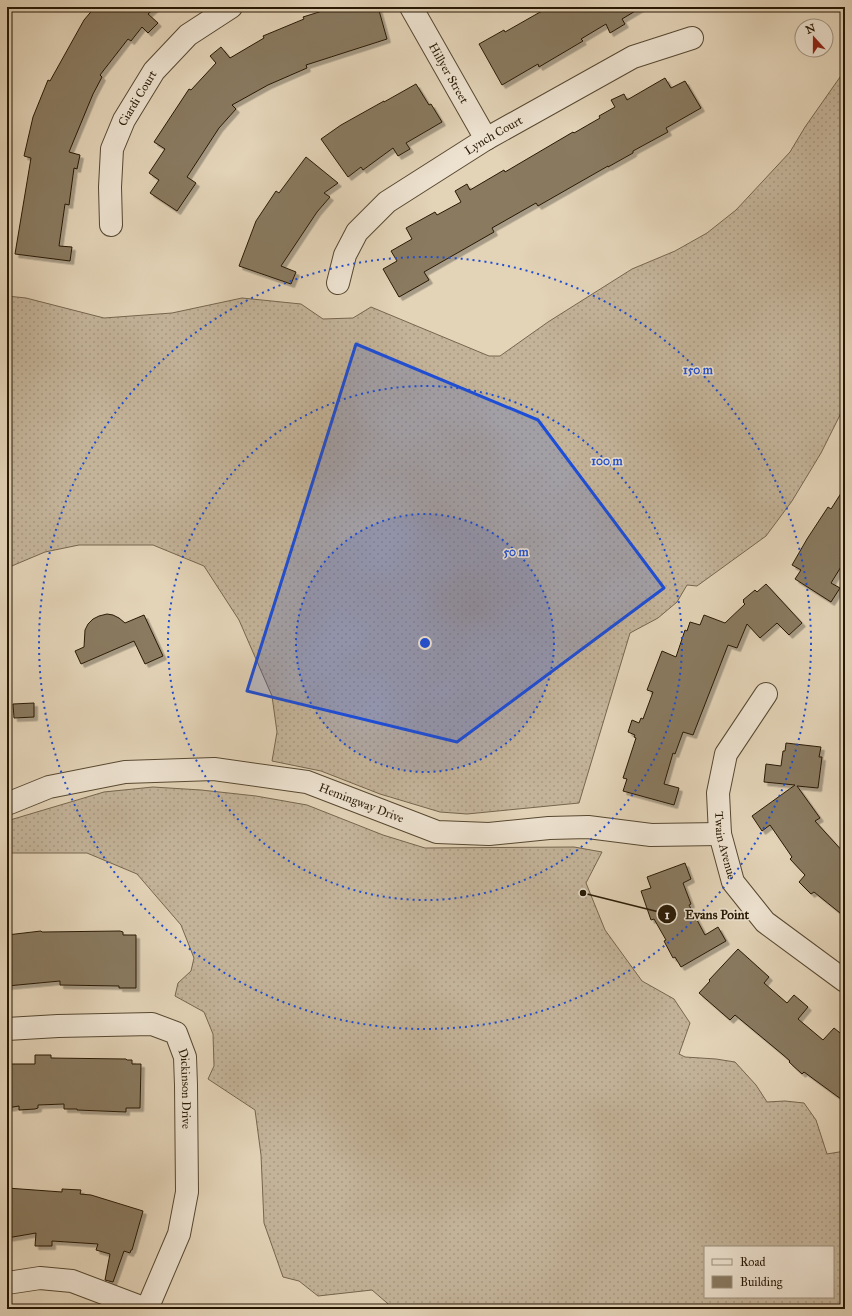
<svg xmlns="http://www.w3.org/2000/svg" width="852" height="1316" viewBox="0 0 852 1316" font-family="'IM FELL Great Primer',serif">
<style>
.grass{fill:url(#grass-dots);stroke:#76664e;fill-rule:evenodd}
.building{fill:#897a61;stroke:#281904;filter:url(#shadow)}
.lines{fill:none;stroke-linecap:round;stroke-linejoin:round}
.minor-casing{stroke:#574831;stroke-width:24}
.minor{stroke:#ede2d0;stroke-width:22}
.marked{fill:#1d4ed8;fill-opacity:0.2;stroke:#1d4ed8;stroke-width:3;stroke-linejoin:round}
.ring{fill:none;stroke:#1d4ed8;stroke-width:2;stroke-dasharray:2 4}
.labels{text-anchor:middle;stroke-width:3;stroke-linejoin:round;paint-order:stroke}
.street-label{font-size:12px;fill:#281904;stroke:#ede2d0}
.centre{fill:#1d4ed8;stroke:#ede2d0;stroke-width:2}
.ring-label{font-size:12px;text-anchor:middle;font-weight:bold;fill:#1d4ed8;stroke:#ede2d0;stroke-width:3;stroke-linejoin:round;paint-order:stroke}
.leader{fill:none;stroke:#281904;stroke-width:1.5}
.callout-dot{fill:#281904;stroke:#ede2d0;stroke-width:1.5}
.mark-label{font-size:12px;text-anchor:middle;font-weight:bold;fill:#fff}
.callout-label{font-size:13px;text-anchor:middle;font-weight:bold;fill:#281904;stroke:#ede2d0;stroke-width:3;stroke-linejoin:round;paint-order:stroke}
</style>
<defs>
<pattern id="grass-dots" width="8" height="8" patternUnits="userSpaceOnUse"><rect width="8" height="8" fill="#c3b399"/><path d="M2 2h.1M6 6h.1" fill="none" stroke="#a89982" stroke-width="1.8" stroke-linecap="round"/></pattern>
<filter id="shadow"><feDropShadow dx="3.5" dy="3.5" stdDeviation="0" flood-color="#0004"/></filter>
</defs>
<rect width="100%" height="100%" fill="#e3d3b7"/>
<filter id="stains"><feTurbulence type="fractalNoise" baseFrequency=".005" numOctaves="4"/><feColorMatrix values="0 0 0 0 .2 0 0 0 0 .09 0 0 0 0 .02 0 0 0 .5 -.17"/></filter>
<radialGradient id="worn" r=".72"><stop offset=".6" stop-color="#630" stop-opacity="0"/><stop offset="1" stop-color="#630" stop-opacity=".3"/></radialGradient>
<path class="grass" d="M 845,70 L 845,405 L 821,453 L 792,501 L 766,536 L 697,586 L 687,585 L 677,602 L 658,618 L 630,633 L 579,803 L 467,814 L 440,812 L 380,794 L 321,771 L 272,761 L 277,732 L 272,696 L 239,620 L 204,566 L 153,545 L 79,545 L 45,552 L 7,568 L 7,296 L 26,298 L 104,318 L 172,313 L 242,298 L 301,304 L 323,319 L 353,318 L 371,307 L 489,356 L 500,356 L 548,322 L 632,269 L 675,251 L 707,233 L 736,210 L 790,152 L 805,127 Z
M 153,787 L 201,790 L 256,796 L 307,805 L 383,835 L 425,848 L 574,847 L 602,852 L 586,883 L 605,930 L 642,981 L 674,999 L 690,1023 L 679,1054 L 685,1057 L 716,1059 L 735,1062 L 756,1085 L 767,1102 L 785,1101 L 804,1103 L 816,1120 L 827,1154 L 845,1151 L 845,1309 L 394,1309 L 372,1290 L 318,1296 L 299,1281 L 283,1277 L 264,1223 L 261,1155 L 255,1110 L 208,1079 L 214,1066 L 213,1034 L 204,1012 L 175,996 L 178,983 L 191,971 L 194,958 L 181,925 L 137,874 L 87,853 L 7,853 L 7,821 L 10,820 L 104,792 ZM 705,1247 L 833,1247 L 833,1297 L 705,1297 Z"/>
<path class="building" d="M 95,7 L 156,7 L 148,14 L 158,23 L 148,33 L 142,27 L 131,41 L 128,39 L 100,75 L 102,77 L 93,94 L 69,152 L 80,155 L 77,169 L 74,168 L 69,205 L 65,204 L 59,246 L 72,247 L 70,261 L 15,254 L 31,158 L 24,156 L 33,117 L 48,80 L 50,81 L 84,20 Z
M 335,7 L 378,7 L 387,39 L 306,65 L 307,68 L 268,85 L 232,105 L 236,109 L 219,128 L 187,177 L 196,183 L 177,211 L 150,193 L 159,180 L 149,173 L 165,149 L 154,142 L 189,89 L 191,90 L 216,63 L 210,56 L 221,47 L 230,58 L 264,38 L 263,36 L 304,19 L 303,17 Z
M 549,7 L 642,7 L 622,19 L 625,24 L 610,33 L 606,24 L 581,39 L 583,41 L 539,67 L 538,64 L 502,85 L 479,44 L 504,30 L 505,32 Z
M 665,78 L 671,88 L 685,81 L 701,108 L 666,128 L 668,132 L 633,151 L 633,153 L 608,167 L 608,166 L 538,206 L 536,203 L 492,228 L 494,232 L 424,272 L 429,280 L 399,297 L 383,269 L 397,261 L 391,251 L 412,239 L 406,228 L 435,212 L 437,215 L 461,202 L 455,191 L 467,184 L 470,190 L 504,170 L 505,172 L 573,132 L 574,133 L 600,118 L 599,116 L 615,107 L 611,100 L 624,94 L 627,100 Z
M 416,84 L 429,105 L 431,104 L 442,122 L 406,143 L 410,149 L 398,156 L 393,148 L 363,170 L 361,167 L 348,177 L 321,139 L 341,125 L 384,101 L 384,102 Z
M 306,157 L 338,183 L 324,193 L 330,197 L 317,212 L 281,266 L 296,272 L 291,284 L 239,266 L 256,221 L 276,191 L 279,193 Z
M 845,487 L 845,551 L 840,559 L 844,562 L 831,583 L 840,588 L 831,602 L 795,579 L 801,570 L 792,565 L 807,539 L 828,507 L 831,509 Z
M 766,584 L 802,623 L 789,635 L 777,623 L 760,638 L 747,624 L 737,648 L 728,645 L 693,735 L 683,732 L 675,754 L 673,753 L 664,784 L 679,788 L 674,805 L 623,791 L 627,779 L 623,778 L 636,738 L 634,737 L 635,735 L 628,732 L 632,720 L 639,723 L 641,718 L 643,719 L 653,692 L 647,690 L 662,651 L 676,657 L 685,630 L 687,631 L 690,622 L 700,625 L 704,615 L 725,623 L 745,604 L 743,602 L 744,601 L 743,600 L 755,590 L 757,592 Z
M 107,614 L 113,615 L 119,618 L 125,623 L 144,615 L 163,656 L 145,664 L 134,641 L 81,664 L 75,651 L 84,647 L 85,630 L 88,624 L 93,619 L 99,616 Z
M 34,703 L 34,717 L 14,718 L 13,704 Z
M 786,743 L 821,747 L 819,757 L 822,757 L 818,788 L 797,786 L 820,818 L 815,821 L 845,854 L 845,917 L 814,892 L 811,894 L 799,882 L 805,875 L 790,859 L 792,857 L 770,825 L 762,831 L 752,816 L 795,785 L 764,782 L 766,764 L 781,766 L 783,751 L 785,751 Z
M 685,863 L 691,879 L 683,883 L 691,904 L 689,905 L 705,935 L 718,927 L 726,941 L 681,967 L 675,957 L 673,958 L 664,941 L 666,940 L 654,919 L 651,920 L 641,891 L 651,888 L 647,877 Z
M 41,931 L 42,932 L 120,931 L 123,932 L 123,935 L 136,935 L 136,988 L 119,988 L 119,986 L 60,985 L 60,981 L 7,986 L 7,935 Z
M 738,949 L 769,977 L 764,983 L 787,1003 L 794,995 L 808,1007 L 798,1019 L 823,1040 L 834,1028 L 845,1037 L 845,1102 L 804,1072 L 802,1074 L 789,1062 L 790,1061 L 782,1054 L 735,1015 L 730,1020 L 699,993 L 710,981 L 709,980 Z
M 35,1055 L 51,1055 L 51,1058 L 126,1059 L 127,1060 L 132,1060 L 132,1064 L 141,1064 L 140,1108 L 126,1108 L 126,1112 L 77,1110 L 77,1109 L 64,1109 L 64,1104 L 38,1105 L 38,1108 L 35,1109 L 19,1110 L 19,1106 L 7,1108 L 7,1064 L 35,1064 Z
M 7,1188 L 62,1192 L 62,1189 L 81,1190 L 80,1194 L 91,1195 L 143,1211 L 132,1250 L 131,1250 L 130,1253 L 124,1251 L 113,1282 L 105,1280 L 110,1254 L 96,1250 L 98,1244 L 52,1241 L 52,1246 L 35,1246 L 36,1233 L 7,1238 Z"/>
<g class="lines">
<defs>
<g id="minor">
<path id="s1" d="M 411,7 L 486,139"/>
<path id="s2" d="M 111,225 L 110,187 L 112,149 L 124,120 L 154,71 L 188,35 L 231,7"/>
<path id="s3" d="M 338,283 L 345,255 L 357,232 L 387,202 L 486,139 L 633,57 L 692,38"/>
<path id="s4" d="M 766,694 L 726,754 L 718,793 L 720,834 L 733,882 L 765,922 L 845,981"/>
<path id="s5" d="M 7,804 L 49,787 L 125,772 L 214,769 L 307,782 L 437,832 L 489,834 L 549,828 L 588,827 L 651,835 L 720,834"/>
<path id="s6" d="M 7,1029 L 58,1026 L 152,1024 L 176,1033 L 185,1057 L 186,1085 L 187,1192 L 179,1234 L 147,1309"/>
<path d="M 7,1283 L 40,1278 L 72,1281 L 146,1309"/>
</g>
</defs>
<use href="#minor" class="minor-casing"/>
<use href="#minor" class="minor"/>
</g>
<path class="marked" d="M 356,344 L 538,420 L 664,588 L 457,742 L 247,691 Z"/>
<circle cx="425" cy="643" r="129" fill="#1d4ed8" fill-opacity=".12"/>
<g class="ring">
<circle cx="425" cy="643" r="129"/>
<circle cx="425" cy="643" r="257"/>
<circle cx="425" cy="643" r="386"/>
</g>
<g class="labels">
<g class="street-label">
<text dy="4" stroke="none"><textPath href="#s1" startOffset="76">Hillyer Street</textPath></text>
<text dy="4" stroke="none"><textPath href="#s2" startOffset="133">Ciardi Court</textPath></text>
<text dy="4" stroke="none"><textPath href="#s3" startOffset="223">Lynch Court</textPath></text>
<text dy="4" stroke="none"><textPath href="#s5" startOffset="364">Hemingway Drive</textPath></text>
<text dy="4" stroke="none"><textPath href="#s4" startOffset="165">Twain Avenue</textPath></text>
<text dy="4" stroke="none"><textPath href="#s6" startOffset="228">Dickinson Drive</textPath></text>
</g>
</g>
<circle cx="425" cy="643" r="6" class="centre"/>
<g class="ring-label">
<text x="698" y="374">150 m</text>
<text x="607" y="465">100 m</text>
<text x="516" y="556">50 m</text>
</g>
<path class="leader" d="M583 893L667 914"/>
<g class="callout-dot">
<circle cx="583" cy="893" r="4"/>
<circle cx="667" cy="914" r="10"/>
</g>
<g class="mark-label">
<text x="667" y="919">1</text>
</g>
<g class="callout-label">
<text x="717" y="919">Evans Point</text>
</g>
<rect width="852" height="1316" fill="none" stroke="#e3d3b7" stroke-width="24"/>
<rect x="8" y="8" width="836" height="1300" fill="none" stroke="#281904" stroke-width="2"/>
<rect x="12" y="12" width="828" height="1292" fill="none" stroke="#281904"/>
<rect x="704" y="1246" width="130" height="52" fill="#ede2d0" stroke="#9e927e"/>
<rect x="712" y="1259" width="20" height="6" fill="#ede2d0" stroke="#9e927e"/>
<text x="740" y="1266" font-size="12" fill="#281904">Road</text>
<rect x="712" y="1276" width="20" height="12" fill="#897a61" stroke="#9e927e"/>
<text x="740" y="1286" font-size="12" fill="#281904">Building</text>
<g transform="translate(814 38) rotate(339)"><circle r="19" fill="#ede2d0" stroke="#9e927e"/>
<path d="M0-3L7 15L0 10L-7 15Z" fill="#8f2418"/>
<text y="-6" font-size="11" font-weight="bold" text-anchor="middle" fill="#281904">N</text>
</g>
<rect width="100%" height="100%" filter="url(#stains)"/>
<rect width="100%" height="100%" fill="url(#worn)"/>
</svg>
